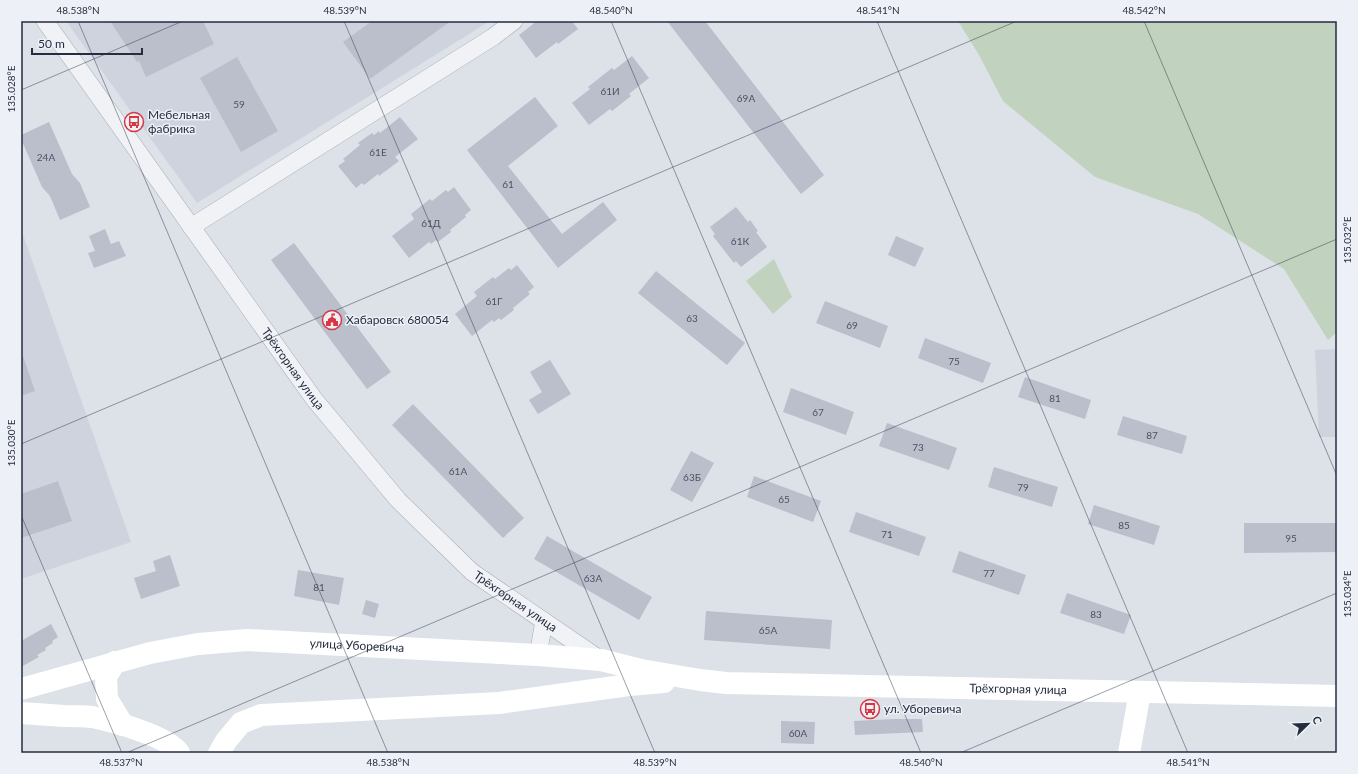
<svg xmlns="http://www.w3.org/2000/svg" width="1358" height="774" viewBox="0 0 1358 774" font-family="Lato,sans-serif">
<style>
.built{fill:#cfd3dd}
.green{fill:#c1d3be}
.building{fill:#babfcb}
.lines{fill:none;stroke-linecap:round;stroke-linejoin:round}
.street-casing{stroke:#a6abb6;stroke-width:18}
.street{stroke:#f0f2f6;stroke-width:17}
.secondary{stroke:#fff;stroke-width:22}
.ticks{fill:none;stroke:#252d40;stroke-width:1;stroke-opacity:0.45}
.labels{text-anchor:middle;stroke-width:3;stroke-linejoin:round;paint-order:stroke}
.number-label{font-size:10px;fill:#4a5263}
.poi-label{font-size:12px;fill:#252d40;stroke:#edf0f6;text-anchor:start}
.street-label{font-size:12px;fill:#252d40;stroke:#edf0f6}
.neatline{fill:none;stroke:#252d40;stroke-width:1.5}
.ticks-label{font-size:10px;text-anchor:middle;fill:#252d40}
</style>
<rect width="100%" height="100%" fill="#dde1e8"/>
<path class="built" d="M 67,21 L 490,21 L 197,203 L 71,28 Z
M 21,229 L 131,542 L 21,579 Z
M 1337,349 L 1337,437 L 1319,437 L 1315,350 Z"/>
<path class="green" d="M 958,21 L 1337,21 L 1337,332 L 1328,340 L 1284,269 L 1198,214 L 1095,177 L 1003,101 L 979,55 Z
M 774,259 L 792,297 L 773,314 L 746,281 Z"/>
<path class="building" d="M 110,21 L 203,21 L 214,44 L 146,77 L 139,61 L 137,62 Z
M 372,21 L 451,21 L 370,79 L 343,42 Z
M 537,21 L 572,21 L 578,29 L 558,44 L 557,42 L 536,58 L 519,35 Z
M 667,21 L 705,21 L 824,175 L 801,194 Z
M 632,56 L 649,78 L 629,94 L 631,96 L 612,111 L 610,109 L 589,125 L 572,103 L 590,89 L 588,87 L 612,68 L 614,70 Z
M 237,57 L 278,131 L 241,152 L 200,78 Z
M 535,97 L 558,126 L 508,166 L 562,234 L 603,202 L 617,220 L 558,268 L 467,150 Z
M 400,117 L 418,139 L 395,157 L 399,161 L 379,176 L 378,174 L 364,185 L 362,183 L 356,188 L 338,166 L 345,161 L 343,159 L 360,145 L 358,143 L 372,133 L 374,135 L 379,131 L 380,133 Z
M 49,122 L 72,174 L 80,183 L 90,207 L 60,220 L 50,196 L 42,187 L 21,139 L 21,135 Z
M 454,187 L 471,210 L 465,215 L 466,217 L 450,230 L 451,232 L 438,242 L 436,240 L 431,244 L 429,242 L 409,258 L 392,236 L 414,219 L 411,214 L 430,199 L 432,201 L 446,190 L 448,192 Z
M 736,207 L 748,222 L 750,220 L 758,231 L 756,232 L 767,247 L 741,267 L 736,261 L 734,263 L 713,236 L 715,234 L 710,227 Z
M 105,229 L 111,244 L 119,241 L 126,256 L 94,268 L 88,253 L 95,251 L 89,236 Z
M 896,236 L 924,248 L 915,267 L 888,255 Z
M 294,243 L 391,372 L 367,389 L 271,260 Z
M 517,265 L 534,287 L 528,292 L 530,294 L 513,308 L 514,310 L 501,320 L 499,318 L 494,322 L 492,320 L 472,336 L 455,314 L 477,296 L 474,292 L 493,277 L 495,279 L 509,268 L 511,270 Z
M 656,271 L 745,343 L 727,365 L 638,293 Z
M 825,301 L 888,326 L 880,348 L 816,323 Z
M 925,338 L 991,363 L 983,383 L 918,358 Z
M 21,356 L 23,356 L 35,391 L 21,396 Z
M 550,360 L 571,394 L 538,414 L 529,400 L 542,392 L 530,372 Z
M 1025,377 L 1091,400 L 1085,419 L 1018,397 Z
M 791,388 L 854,412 L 846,435 L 783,412 Z
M 413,404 L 524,518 L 503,538 L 392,425 Z
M 1123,416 L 1187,436 L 1182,454 L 1117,435 Z
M 887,423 L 957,448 L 949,470 L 879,446 Z
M 691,451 L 714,463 L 692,502 L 670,490 Z
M 994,467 L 1058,487 L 1052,507 L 988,487 Z
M 754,476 L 821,501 L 813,522 L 747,497 Z
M 58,481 L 72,521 L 21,538 L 21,494 Z
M 1094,505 L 1160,526 L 1154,545 L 1088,524 Z
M 856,512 L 926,537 L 919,556 L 849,532 Z
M 1244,523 L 1337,523 L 1337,552 L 1244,553 Z
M 547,536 L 652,597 L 639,620 L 534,559 Z
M 959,551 L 1026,575 L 1019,595 L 952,572 Z
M 170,555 L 180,586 L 141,599 L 134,578 L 156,571 L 153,561 Z
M 298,570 L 344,578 L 339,605 L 294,596 Z
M 1067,593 L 1131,615 L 1124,634 L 1060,613 Z
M 366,600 L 379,604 L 375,618 L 362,614 Z
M 706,611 L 832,620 L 830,649 L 704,640 Z
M 51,624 L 58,637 L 52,641 L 53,643 L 45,648 L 46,650 L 37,655 L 39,657 L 21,667 L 21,641 Z
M 894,719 L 922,719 L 923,732 L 855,735 L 854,721 Z
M 781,721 L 815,722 L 814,744 L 781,743 Z"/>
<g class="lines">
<defs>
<g id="street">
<path id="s1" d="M 45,21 L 314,399 L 398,500 L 472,572 L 601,660"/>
<path d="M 191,227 L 493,37 L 514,21"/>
<path d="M 538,655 L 544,621"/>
</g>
</defs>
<use href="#street" class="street-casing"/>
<use href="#street" class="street"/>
<g class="secondary">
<path d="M 115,662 L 106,677 L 107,699 L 123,725"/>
<path id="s2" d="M 21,689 L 150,653 L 198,644 L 247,640 L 538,655 L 601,660 L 641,670 L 700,680 L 726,683 L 1337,696"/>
<path d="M 21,713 C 35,714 50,715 64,716 C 73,716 83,716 92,717 C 112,721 168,736 179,753"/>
<path d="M 219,753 L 226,741 L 241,723 L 261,715 L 499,703 L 629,685 L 664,682"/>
<path d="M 1129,753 L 1140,692"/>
</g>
</g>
<path class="ticks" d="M 78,21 L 388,753M 344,21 L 655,753M 611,21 L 921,753M 877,21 L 1188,753M 1144,21 L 1337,476M 21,90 L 183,21M 21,444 L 1017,21M 21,515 L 122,753M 126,753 L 1337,239M 960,753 L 1337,593"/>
<defs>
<symbol id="bus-ring" viewBox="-11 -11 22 22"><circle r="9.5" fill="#edf0f6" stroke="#d83742" stroke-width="1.5"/><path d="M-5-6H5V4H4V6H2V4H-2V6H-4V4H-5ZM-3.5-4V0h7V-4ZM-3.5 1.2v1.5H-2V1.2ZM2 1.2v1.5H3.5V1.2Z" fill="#d83742"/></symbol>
<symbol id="civic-ring" viewBox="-11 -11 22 22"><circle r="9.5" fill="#edf0f6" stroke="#d83742" stroke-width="1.5"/><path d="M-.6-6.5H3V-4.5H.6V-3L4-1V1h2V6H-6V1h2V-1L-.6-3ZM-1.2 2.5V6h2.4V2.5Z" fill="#d83742"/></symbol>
</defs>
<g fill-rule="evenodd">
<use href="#bus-ring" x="123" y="111" width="22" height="22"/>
<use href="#civic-ring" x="321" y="309" width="22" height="22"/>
<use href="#bus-ring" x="859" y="698" width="22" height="22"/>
</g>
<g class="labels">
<g class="number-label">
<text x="610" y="95">61И</text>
<text x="746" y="102">69А</text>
<text x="239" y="108">59</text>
<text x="378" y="156">61Е</text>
<text x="46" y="161">24А</text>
<text x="508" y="188">61</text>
<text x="431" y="227">61Д</text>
<text x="740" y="245">61К</text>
<text x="494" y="305">61Г</text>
<text x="692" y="322">63</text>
<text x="852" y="329">69</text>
<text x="954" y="365">75</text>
<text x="1055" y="402">81</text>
<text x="818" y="416">67</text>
<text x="1152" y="439">87</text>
<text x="918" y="451">73</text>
<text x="458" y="475">61А</text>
<text x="692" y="481">63Б</text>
<text x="1023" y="491">79</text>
<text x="784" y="503">65</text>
<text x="1124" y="529">85</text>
<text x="887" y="538">71</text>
<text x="1291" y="542">95</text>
<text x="989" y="577">77</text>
<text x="593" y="582">63А</text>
<text x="319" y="591">81</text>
<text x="1096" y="618">83</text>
<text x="768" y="634">65А</text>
<text x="798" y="737">60А</text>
</g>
<g class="poi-label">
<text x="148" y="119">Мебельная<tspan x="148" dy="14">фабрика</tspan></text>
<text x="346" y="324">Хабаровск 680054</text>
<text x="884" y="713">ул. Уборевича</text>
</g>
<g class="street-label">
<text dy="4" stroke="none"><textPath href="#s1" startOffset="427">Трёхгорная улица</textPath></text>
<text dy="4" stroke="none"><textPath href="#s1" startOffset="751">Трёхгорная улица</textPath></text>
<text dy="4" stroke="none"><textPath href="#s2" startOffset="342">улица Уборевича</textPath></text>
<text dy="4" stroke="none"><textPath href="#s2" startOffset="1006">Трёхгорная улица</textPath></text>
</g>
</g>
<rect width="1358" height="774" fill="none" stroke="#edf0f6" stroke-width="44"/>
<g transform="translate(1308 724) rotate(67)" stroke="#edf0f6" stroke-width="3" paint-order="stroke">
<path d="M0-3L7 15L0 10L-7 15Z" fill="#252d40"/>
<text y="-6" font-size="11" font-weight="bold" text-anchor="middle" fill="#252d40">С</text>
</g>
<path d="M32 48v6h110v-6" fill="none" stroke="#252d40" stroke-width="2"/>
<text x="38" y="48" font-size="12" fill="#252d40" stroke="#edf0f6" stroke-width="3" paint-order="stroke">50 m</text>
<rect x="22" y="22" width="1314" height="730" class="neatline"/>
<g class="ticks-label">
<text x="78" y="14">48.538°N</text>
<text x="345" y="14">48.539°N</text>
<text x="611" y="14">48.540°N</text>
<text x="878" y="14">48.541°N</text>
<text x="1144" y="14">48.542°N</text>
<text transform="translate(11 89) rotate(-90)" y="4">135.028°E</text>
<text transform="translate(1347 240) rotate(-90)" y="4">135.032°E</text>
<text transform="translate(11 443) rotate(-90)" y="4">135.030°E</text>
<text transform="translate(1347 594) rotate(-90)" y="4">135.034°E</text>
<text x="121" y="766">48.537°N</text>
<text x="388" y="766">48.538°N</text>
<text x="655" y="766">48.539°N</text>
<text x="921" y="766">48.540°N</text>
<text x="1188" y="766">48.541°N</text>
</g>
</svg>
